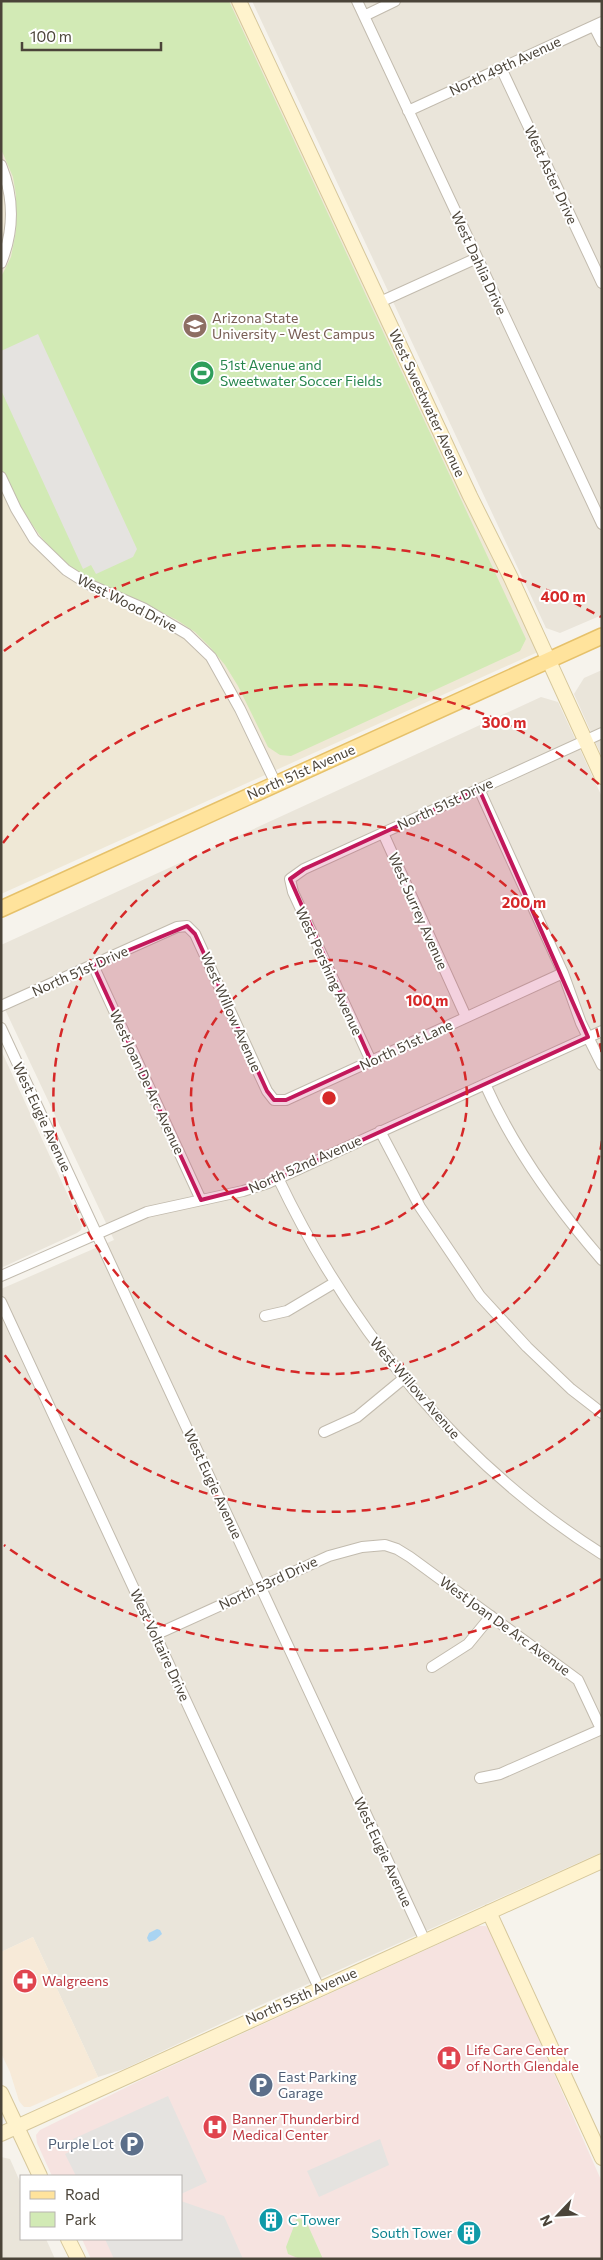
<svg xmlns="http://www.w3.org/2000/svg" width="603" height="2260" viewBox="0 0 603 2260" font-family="Commissioner,sans-serif">
<style>
.residential{fill:#eae5da}
.commercial{fill:#f7ead8}
.education{fill:#efe8d6}
.medical{fill:#f6e3e0}
.green{fill:#d2eab5}
.parking{fill:#e5e3e0}
.water{fill:#a9d4f2}
.lines{fill:none;stroke-linecap:round;stroke-linejoin:round}
.street-casing{stroke:#c2bbae;stroke-width:12}
.secondary-casing{stroke:#d6c79b;stroke-width:16}
.primary-casing{stroke:#e6c16a;stroke-width:18}
.street{stroke:#fff;stroke-width:10}
.secondary{stroke:#fff3cd;stroke-width:14}
.primary{stroke:#ffe39c;stroke-width:15}
.marked{fill:#c2185b;fill-opacity:0.2;stroke:#c2185b;stroke-width:4;stroke-linejoin:round}
.ring{fill:none;stroke:#d62828;stroke-width:2.5;stroke-dasharray:9 6}
.labels{text-anchor:middle;stroke-width:4;stroke-linejoin:round;paint-order:stroke}
.street-label{font-size:14px;fill:#4b4439;stroke:#fff}
.education-label{font-size:14px;fill:#785e54;stroke:#fff;text-anchor:start}
.leisure-label{font-size:14px;fill:#27864d;stroke:#fff;text-anchor:start}
.health-label{font-size:14px;fill:#be3a42;stroke:#fff;text-anchor:start}
.service-label{font-size:14px;fill:#4e5e75;stroke:#fff;text-anchor:start}
.culture-label{font-size:14px;fill:#0d838f;stroke:#fff;text-anchor:start}
.centre{fill:#d62828;stroke:#fff;stroke-width:2.5}
.ring-label{font-size:15px;text-anchor:middle;font-weight:bold;fill:#d62828;stroke:#fff;stroke-width:4;stroke-linejoin:round;paint-order:stroke}
</style>
<rect width="100%" height="100%" fill="#f6f3ec"/>
<path class="residential" d="M 252,1 L 602,1 L 602,615 L 560,633 L 546,628 Z
M 602,670 L 602,757 L 574,694 L 584,678 Z
M 541,697 L 558,702 L 602,797 L 602,1852 L 263,2004 L 124,2069 L 98,2077 L 33,1937 L 1,1952 L 1,1289 L 114,1240 L 1,1001 L 1,945 Z
M 1,1050 L 82,1226 L 81,1230 L 77,1233 L 1,1268 Z
M 1,2157 L 10,2159 L 21,2184 L 21,2239 L 46,2239 L 55,2259 L 1,2259 Z"/>
<path class="commercial" d="M 33,1937 L 98,2077 L 30,2107 L 24,2107 L 19,2101 L 10,2072 L 1,2053 L 1,1952 Z"/>
<path class="education" d="M 1,1 L 236,1 L 540,651 L 1,894 Z"/>
<path class="medical" d="M 478,1926 L 486,1926 L 491,1932 L 602,2182 L 602,2259 L 91,2259 L 82,2239 L 181,2239 L 181,2176 L 52,2176 L 37,2143 L 36,2135 L 40,2130 L 141,2080 Z"/>
<path class="green" d="M 1,1 L 229,1 L 526,639 L 520,651 L 291,756 L 280,755 L 268,747 L 238,686 L 225,665 L 210,647 L 195,632 L 177,620 L 151,607 L 103,586 L 77,572 L 57,555 L 41,537 L 17,503 L 1,468 L 1,277 L 11,257 L 16,231 L 16,195 L 13,177 L 1,149 Z
M 297,2218 L 306,2221 L 323,2259 L 300,2259 L 288,2254 L 286,2247 Z"/>
<path class="parking" d="M 38,334 L 137,549 L 133,557 L 96,574 L 91,565 L 83,569 L 1,390 L 1,351 Z
M 168,2096 L 207,2182 L 181,2194 L 181,2176 L 76,2176 L 65,2154 L 77,2148 L 73,2139 Z
M 380,2139 L 389,2165 L 319,2197 L 307,2171 Z
M 181,2201 L 224,2216 L 243,2259 L 114,2259 L 105,2239 L 181,2239 Z"/>
<path class="water" d="M 157,1929 L 160,1930 L 162,1934 L 155,1940 L 149,1942 L 147,1938 L 149,1933 Z"/>
<g class="lines">
<defs>
<path id="street" d="M 357,1 L 602,524
M 364,16 L 395,1
M 594,26 L 602,42
M 501,68 L 602,283
M 408,111 L 602,22
M 1,165 C 14,197 14,231 1,263
M 380,302 L 477,258
M 1,477 L 16,509 L 34,539 L 66,570 L 88,584 L 143,608 L 187,634 L 211,657 L 240,709 L 276,784
M 479,789 L 563,973 L 581,1023 L 602,1065
M 383,833 L 466,1017
M 93,965 L 201,1200
M 1,1006 L 177,927 L 187,926 L 195,934 L 267,1091 L 274,1100 L 286,1100 L 563,973
M 1,1028 L 425,1941
M 371,1061 L 293,892 L 290,879 L 304,869 L 602,733
M 485,1084 C 514,1149 555,1206 602,1260
M 380,1131 L 420,1207 L 480,1296 L 527,1347 L 571,1389 L 602,1413
M 278,1178 C 351,1331 458,1463 602,1554
M 1,1276 L 147,1212 L 243,1191 L 268,1183 L 602,1031
M 1,1302 L 319,1988
M 265,1316 L 287,1311 L 334,1283
M 324,1432 L 357,1417 L 403,1379
M 155,1635 L 329,1556 L 362,1547 L 385,1545 L 397,1549 L 410,1557 L 578,1680 L 601,1729
M 432,1667 L 468,1644 L 491,1616
M 480,1778 L 500,1774 L 602,1729"/>
<path id="secondary" d="M 239,1 L 470,496 L 511,578 L 602,777
M 489,1912 L 602,2158
M 1,2093 L 40,2176
M 1,2134 L 602,1861
M 68,2239 L 78,2259"/>
<path id="primary" d="M 1,909 L 602,636"/>
</defs>
<use href="#street" class="street-casing"/>
<use href="#secondary" class="secondary-casing"/>
<use href="#primary" class="primary-casing"/>
<use href="#street" class="street"/>
<use href="#secondary" class="secondary"/>
<use href="#primary" class="primary"/>
</g>
<path class="marked" d="M 479,789 L 588,1037 L 268,1183 L 201,1200 L 93,965 L 187,926 L 195,934 L 267,1091 L 274,1100 L 286,1100 L 371,1061 L 290,879 L 304,869 Z"/>
<g class="ring">
<circle cx="329" cy="1098" r="138"/>
<path d="M602 1141A276 276 0 1 1 602 1055"/>
<path d="M601 1410A414 414 0 0 1 3 1353M3 843A414 414 0 0 1 601 786"/>
<path d="M601 1579A553 553 0 0 1 4 1545M4 651A553 553 0 0 1 601 617"/>
</g>
<defs>
<symbol id="university-disc" viewBox="-11 -11 22 22"><circle r="9.5" fill="#8d6e63" stroke="#fff"/><path d="M0-5L7-2L0 1L-7-2ZM-4 1L0 2.5L4 1V4Q0 6-4 4Z" fill="#fff"/></symbol>
<symbol id="stadium-disc" viewBox="-11 -11 22 22"><circle r="9.5" fill="#2e9e5b" stroke="#fff"/><path d="M0-5a6.5 5 0 1 0 0 10a6.5 5 0 1 0 0-10ZM-3.5-1.8h7v3.6h-7Z" fill="#fff"/></symbol>
<symbol id="pharmacy-disc" viewBox="-11 -11 22 22"><circle r="9.5" fill="#e0444e" stroke="#fff"/><path d="M-2-6h4v4h4v4h-4v4h-4v-4h-4v-4h4Z" fill="#fff"/></symbol>
<symbol id="hospital-disc" viewBox="-11 -11 22 22"><circle r="9.5" fill="#e0444e" stroke="#fff"/><path d="M-5-5h3v3.5h4V-5h3V5h-3V1.5h-4V5h-3Z" fill="#fff"/></symbol>
<symbol id="parking-disc" viewBox="-11 -11 22 22"><circle r="9.5" fill="#5c6f8a" stroke="#fff"/><path d="M-3.5-5.5H1a3.5 3.5 0 0 1 0 7H-1V5.5H-3.5ZM-1-3.4V-.6H.8a1.4 1.4 0 0 0 0-2.8Z" fill="#fff"/></symbol>
<symbol id="building-disc" viewBox="-11 -11 22 22"><circle r="9.5" fill="#0f9aa8" stroke="#fff"/><path d="M-4-6H4V6H1V3H-1V6H-4ZM-2.5-4.3h1.7v1.8h-1.7ZM.8-4.3h1.7v1.8H.8ZM-2.5-1h1.7V.8h-1.7ZM.8-1h1.7V.8H.8Z" fill="#fff"/></symbol>
</defs>
<g fill-rule="evenodd">
<use href="#university-disc" x="181" y="312" width="28" height="28"/>
<use href="#stadium-disc" x="188" y="359" width="28" height="28"/>
<use href="#pharmacy-disc" x="11" y="1967" width="28" height="28"/>
<use href="#hospital-disc" x="435" y="2044" width="28" height="28"/>
<use href="#parking-disc" x="247" y="2071" width="28" height="28"/>
<use href="#hospital-disc" x="201" y="2113" width="28" height="28"/>
<use href="#parking-disc" x="118" y="2130" width="28" height="28"/>
<use href="#building-disc" x="257" y="2206" width="28" height="28"/>
<use href="#building-disc" x="455" y="2219" width="28" height="28"/>
</g>
<g class="labels">
<g class="street-label">
<text transform="translate(505 66) rotate(-25)" y="5">North 49th Avenue</text>
<text transform="translate(551 175) rotate(65)" y="5">West Aster Drive</text>
<text transform="translate(479 263) rotate(65)" y="5">West Dahlia Drive</text>
<text transform="translate(427 403) rotate(65)" y="5">West Sweetwater Avenue</text>
<text transform="translate(127 603) rotate(27)" y="5">West Wood Drive</text>
<text transform="translate(301 772) rotate(-24)" y="5">North 51st Avenue</text>
<text transform="translate(445 804) rotate(-25)" y="5">North 51st Drive</text>
<text transform="translate(418 911) rotate(66)" y="5">West Surrey Avenue</text>
<text transform="translate(80 971) rotate(-24)" y="5">North 51st Drive</text>
<text transform="translate(329 971) rotate(65)" y="5">West Pershing Avenue</text>
<text transform="translate(231 1012) rotate(66)" y="5">West Willow Avenue</text>
<text transform="translate(406 1045) rotate(-25)" y="5">North 51st Lane</text>
<text transform="translate(147 1082) rotate(65)" y="5">West Joan De Arc Avenue</text>
<text transform="translate(42 1117) rotate(65)" y="5">West Eugie Avenue</text>
<text transform="translate(305 1164) rotate(-24)" y="5">North 52nd Avenue</text>
<text transform="translate(415 1388) rotate(49)" y="5">West Willow Avenue</text>
<text transform="translate(213 1484) rotate(65)" y="5">West Eugie Avenue</text>
<text transform="translate(268 1583) rotate(-25)" y="5">North 53rd Drive</text>
<text transform="translate(505 1626) rotate(36)" y="5">West Joan De Arc Avenue</text>
<text transform="translate(160 1645) rotate(65)" y="5">West Voltaire Drive</text>
<text transform="translate(383 1852) rotate(65)" y="5">West Eugie Avenue</text>
<text transform="translate(301 1996) rotate(-24)" y="5">North 55th Avenue</text>
</g>
<g class="education-label">
<text x="212" y="323">Arizona State<tspan x="212" dy="16">University - West Campus</tspan></text>
</g>
<g class="leisure-label">
<text x="220" y="370">51st Avenue and<tspan x="220" dy="16">Sweetwater Soccer Fields</tspan></text>
</g>
<g class="health-label">
<text x="42" y="1986">Walgreens</text>
<text x="466" y="2055">Life Care Center<tspan x="466" dy="16">of North Glendale</tspan></text>
<text x="232" y="2124">Banner Thunderbird<tspan x="232" dy="16">Medical Center</tspan></text>
</g>
<g class="service-label">
<text x="278" y="2082">East Parking<tspan x="278" dy="16">Garage</tspan></text>
<text x="114" y="2149" text-anchor="end">Purple Lot</text>
</g>
<g class="culture-label">
<text x="288" y="2225">C Tower</text>
<text x="452" y="2238" text-anchor="end">South Tower</text>
</g>
</g>
<circle cx="329" cy="1098" r="8" class="centre"/>
<g class="ring-label">
<text x="563" y="602">400 m</text>
<text x="504" y="728">300 m</text>
<text x="524" y="908">200 m</text>
<text x="427" y="1006">100 m</text>
</g>
<rect width="603" height="2260" fill="none" stroke="#4b4439" stroke-width="5"/>
<rect x="20" y="2175" width="162" height="65" fill="#ffffff" stroke="#b7b4b0"/>
<rect x="30" y="2191" width="25" height="8" fill="#ffe39c" stroke="#b7b4b0"/>
<text x="65" y="2200" font-size="15" fill="#4b4439">Road</text>
<rect x="30" y="2212" width="25" height="15" fill="#d2eab5" stroke="#b7b4b0"/>
<text x="65" y="2225" font-size="15" fill="#4b4439">Park</text>
<g transform="translate(558 2215) rotate(245)" stroke="#ffffff" stroke-width="4" paint-order="stroke">
<path d="M0-4L9 19L0 12L-9 19Z" fill="#4b4439"/>
<text y="-8" font-size="14" font-weight="bold" text-anchor="middle" fill="#4b4439">N</text>
</g>
<path d="M22 42v8h139v-8" fill="none" stroke="#4b4439" stroke-width="2.5"/>
<text x="30" y="42" font-size="15" fill="#4b4439" stroke="#ffffff" stroke-width="4" paint-order="stroke">100 m</text>
</svg>
